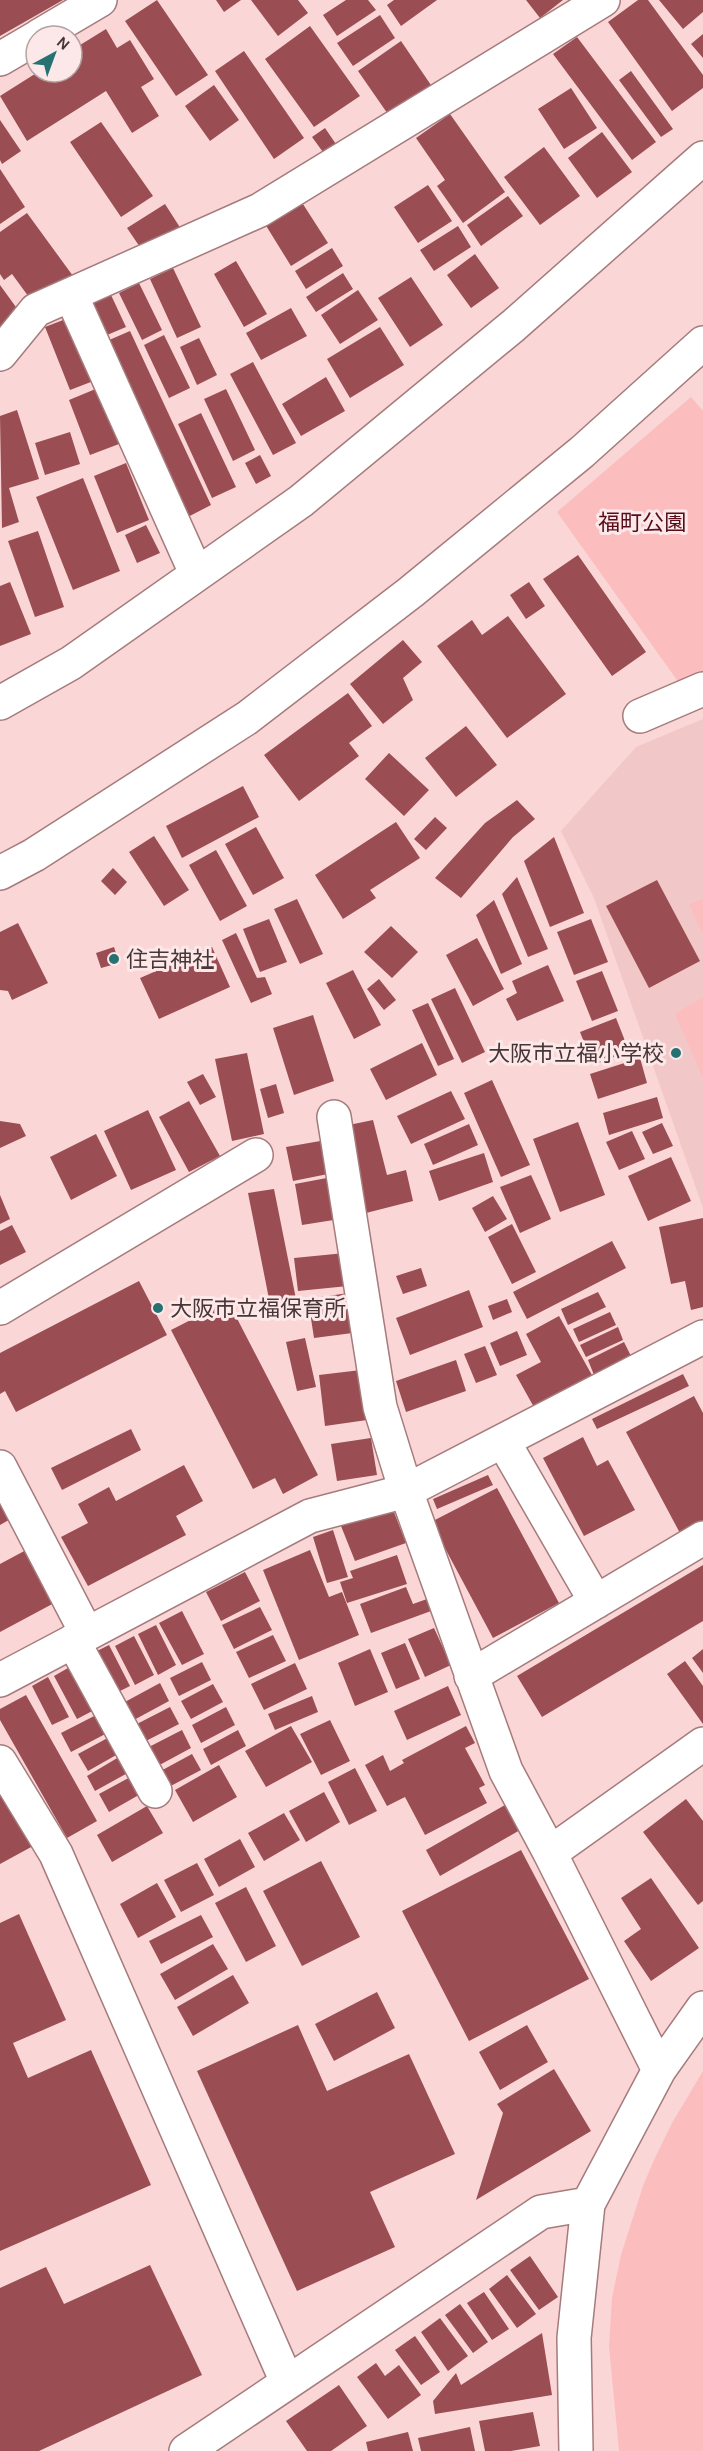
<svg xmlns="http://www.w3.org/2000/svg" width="703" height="2451" viewBox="0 0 703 2451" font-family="Karla,'Noto Sans JP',sans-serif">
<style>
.built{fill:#f2c7c7}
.green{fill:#fcbdbf}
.building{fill:#9a4d52}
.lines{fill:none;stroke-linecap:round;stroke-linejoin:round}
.minor-casing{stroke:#a57b7c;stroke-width:36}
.minor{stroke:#fff;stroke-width:33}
.poi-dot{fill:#267172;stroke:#fce8e9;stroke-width:2}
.labels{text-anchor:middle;stroke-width:6;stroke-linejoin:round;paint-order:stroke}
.park-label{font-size:22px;fill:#580c1a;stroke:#fce8e9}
.poi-label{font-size:22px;fill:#483636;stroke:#fce8e9;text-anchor:start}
</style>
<rect width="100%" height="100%" fill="#fbd6d6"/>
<path class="built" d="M 703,719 L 703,1208 L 594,898 L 561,831 L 636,747 Z"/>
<path class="green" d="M 691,397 L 703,411 L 703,678 L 682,687 L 557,512 Z
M 703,899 L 703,934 L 689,904 Z
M 703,997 L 703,1078 L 675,1014 Z
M 703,2071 L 703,2451 L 619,2451 L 609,2346 L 612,2298 L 621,2255 L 643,2186 L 654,2160 L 672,2123 Z"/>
<path class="building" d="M 0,0 L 63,0 L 0,36 Z
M 157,0 L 208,75 L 176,96 L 125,21 Z
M 216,0 L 241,0 L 224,12 Z
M 251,0 L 298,0 L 308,13 L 278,36 Z
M 346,0 L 368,0 L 376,10 L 337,36 L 323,15 Z
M 394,0 L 437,0 L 401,26 L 387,5 Z
M 526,0 L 563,0 L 540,18 Z
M 638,0 L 648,0 L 703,75 L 703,88 L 672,111 L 608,22 Z
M 659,0 L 703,0 L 703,12 L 683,29 Z
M 380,15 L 395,38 L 353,66 L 337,43 Z
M 310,26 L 360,96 L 314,127 L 265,59 Z
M 106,29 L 117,48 L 130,40 L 154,79 L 141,87 L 159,116 L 132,133 L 106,91 L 27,141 L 0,96 L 38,72 L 72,72 L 72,50 Z
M 703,34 L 703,58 L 691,44 Z
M 577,37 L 656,142 L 632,160 L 553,54 Z
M 401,41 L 435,91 L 392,120 L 358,71 Z
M 244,51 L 304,138 L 274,159 L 215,71 Z
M 631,71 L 673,129 L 661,137 L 619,80 Z
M 214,85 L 239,120 L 210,141 L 185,106 Z
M 571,88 L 597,128 L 564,149 L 538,109 Z
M 450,114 L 505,192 L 463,223 L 437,186 L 445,180 L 416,138 Z
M 0,120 L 21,151 L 2,164 L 0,160 Z
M 101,122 L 153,196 L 121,217 L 70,142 Z
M 325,128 L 340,150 L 328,159 L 312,137 Z
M 602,132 L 632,172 L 597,198 L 568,158 Z
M 544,147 L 580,196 L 540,225 L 504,177 Z
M 0,169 L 25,207 L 0,224 Z
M 428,185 L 452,221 L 418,243 L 394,207 Z
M 508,196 L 523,216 L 481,246 L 467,225 Z
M 301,201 L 328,243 L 291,266 L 265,224 Z
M 165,204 L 181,229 L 144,253 L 127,228 Z
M 27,213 L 73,276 L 34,304 L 12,274 L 4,280 L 0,274 L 0,232 Z
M 458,226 L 471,247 L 434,271 L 420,250 Z
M 332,248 L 343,266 L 306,289 L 295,271 Z
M 475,254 L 499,288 L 471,308 L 447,275 Z
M 236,261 L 267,314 L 244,327 L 214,274 Z
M 173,268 L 201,327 L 177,338 L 150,279 Z
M 343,273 L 353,289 L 316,312 L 306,297 Z
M 411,277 L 443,325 L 410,347 L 378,298 Z
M 139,283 L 162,330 L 142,340 L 119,293 Z
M 0,285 L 21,314 L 0,330 Z
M 358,290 L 378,320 L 340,344 L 321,315 Z
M 111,295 L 126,327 L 100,338 L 86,306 Z
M 291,308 L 307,336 L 261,360 L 246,333 Z
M 71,317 L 96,380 L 70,390 L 45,327 Z
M 380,327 L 404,365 L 350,398 L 327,359 Z
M 130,331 L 211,505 L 182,520 L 100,344 Z
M 164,335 L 190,388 L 169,398 L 144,345 Z
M 199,338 L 217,375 L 197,385 L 180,347 Z
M 253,362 L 296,443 L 273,455 L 230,374 Z
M 326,377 L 345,411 L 301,436 L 282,404 Z
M 98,388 L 119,444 L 90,455 L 69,400 Z
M 226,389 L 255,450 L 233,461 L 204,399 Z
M 17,410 L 39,479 L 9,488 L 19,522 L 2,528 L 0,416 Z
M 201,413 L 236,487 L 212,498 L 178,424 Z
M 70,432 L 80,464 L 45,475 L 35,443 Z
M 260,455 L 271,476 L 256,484 L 245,463 Z
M 126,463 L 149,520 L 117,533 L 94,476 Z
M 83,478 L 120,571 L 73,590 L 36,497 Z
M 146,525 L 160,553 L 137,563 L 125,535 Z
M 38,531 L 64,607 L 35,617 L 8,541 Z
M 578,555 L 646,652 L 612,676 L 543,579 Z
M 10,582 L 31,634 L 0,646 L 0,586 Z
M 529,582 L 545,606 L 526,619 L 510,595 Z
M 508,616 L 566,694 L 507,738 L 437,646 L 472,620 L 482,635 Z
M 403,640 L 422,662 L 403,678 L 413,700 L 383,724 L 350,684 Z
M 348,693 L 372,726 L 349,743 L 359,756 L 299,801 L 264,755 Z
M 466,726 L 497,765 L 456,797 L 425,758 Z
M 389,753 L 429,790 L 404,816 L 365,779 Z
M 243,786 L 259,817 L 182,858 L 166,826 Z
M 517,800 L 535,819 L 513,837 L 461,898 L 435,878 L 485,823 Z
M 435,817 L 447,828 L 426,850 L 414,839 Z
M 396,822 L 420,858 L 370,890 L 376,898 L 343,919 L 315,875 Z
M 256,827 L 284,878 L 253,895 L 225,844 Z
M 154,836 L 189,890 L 164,906 L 129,852 Z
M 554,837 L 584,913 L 550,927 L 524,861 Z
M 216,850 L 247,906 L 220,921 L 189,865 Z
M 113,868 L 127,882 L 115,895 L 101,881 Z
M 517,877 L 548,949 L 528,957 L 502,894 Z
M 657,880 L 700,961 L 649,988 L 606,906 Z
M 297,899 L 323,954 L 300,964 L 274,909 Z
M 494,900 L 522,964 L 501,974 L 476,915 Z
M 269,919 L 287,962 L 260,972 L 243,929 Z
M 591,919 L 608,962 L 574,975 L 557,932 Z
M 18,923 L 48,983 L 12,1000 L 8,991 L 0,990 L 0,932 Z
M 391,926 L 418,952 L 392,978 L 364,952 Z
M 236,933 L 257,978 L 265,977 L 272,994 L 251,1003 L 222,940 Z
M 477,938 L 504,989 L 473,1006 L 446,955 Z
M 114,947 L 119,963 L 101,968 L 96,953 Z
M 212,947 L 230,987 L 159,1019 L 140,978 Z
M 548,965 L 564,1001 L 517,1021 L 506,999 L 517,993 L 512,981 Z
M 353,970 L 381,1025 L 354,1039 L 326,983 Z
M 602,971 L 618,1011 L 592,1021 L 576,981 Z
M 379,979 L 396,1000 L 384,1010 L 367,989 Z
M 455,988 L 485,1052 L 462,1063 L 431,999 Z
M 428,1003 L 454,1059 L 438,1066 L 412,1010 Z
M 313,1015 L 334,1081 L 294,1095 L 273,1028 Z
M 616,1018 L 629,1051 L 593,1065 L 580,1032 Z
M 422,1043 L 437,1075 L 386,1100 L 370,1069 Z
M 247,1053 L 264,1134 L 232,1141 L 215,1059 Z
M 640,1058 L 647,1083 L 598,1099 L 590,1074 Z
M 203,1074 L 216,1097 L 200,1105 L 187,1082 Z
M 492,1080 L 530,1165 L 501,1177 L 464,1093 Z
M 276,1084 L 284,1113 L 268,1118 L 260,1089 Z
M 451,1091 L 465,1119 L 411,1144 L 397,1116 Z
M 657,1097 L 663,1118 L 609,1135 L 603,1113 Z
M 189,1101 L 220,1156 L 189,1172 L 159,1117 Z
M 148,1110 L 176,1170 L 131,1190 L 104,1131 Z
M 373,1120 L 387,1175 L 406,1170 L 413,1201 L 366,1213 L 344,1126 Z
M 0,1121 L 20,1124 L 26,1136 L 0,1148 Z
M 578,1122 L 605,1195 L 560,1212 L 533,1139 Z
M 662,1123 L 673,1146 L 653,1154 L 642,1132 Z
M 469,1124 L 478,1145 L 433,1165 L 424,1144 Z
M 632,1131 L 645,1159 L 619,1170 L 606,1142 Z
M 96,1134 L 117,1176 L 71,1200 L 50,1157 Z
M 326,1140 L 333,1173 L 293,1181 L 286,1147 Z
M 484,1153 L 493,1182 L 439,1201 L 429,1171 Z
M 671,1157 L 691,1201 L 648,1221 L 628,1176 Z
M 531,1175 L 551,1219 L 520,1233 L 500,1187 Z
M 332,1177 L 340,1219 L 302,1225 L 295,1184 Z
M 274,1189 L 299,1314 L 273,1319 L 248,1193 Z
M 0,1195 L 10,1219 L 0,1224 Z
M 493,1196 L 507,1219 L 485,1232 L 472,1208 Z
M 703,1218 L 703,1307 L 691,1310 L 685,1281 L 671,1284 L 659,1227 Z
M 512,1224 L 536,1272 L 512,1284 L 488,1237 Z
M 12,1225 L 26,1252 L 0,1265 L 0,1231 Z
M 612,1241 L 626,1268 L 527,1319 L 513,1292 Z
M 345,1253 L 348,1286 L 298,1291 L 294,1258 Z
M 421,1268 L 427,1286 L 403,1294 L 396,1276 Z
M 139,1281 L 167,1335 L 16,1412 L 5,1391 L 0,1394 L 0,1353 Z
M 469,1290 L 483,1327 L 410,1355 L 396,1318 Z
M 355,1292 L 360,1332 L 314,1338 L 308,1299 Z
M 598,1292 L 606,1307 L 568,1325 L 561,1309 Z
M 507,1299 L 512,1312 L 493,1320 L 488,1306 Z
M 228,1301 L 318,1475 L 283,1494 L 275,1478 L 253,1489 L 171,1330 Z
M 610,1312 L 616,1325 L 579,1342 L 573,1329 Z
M 559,1316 L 593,1377 L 535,1409 L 516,1375 L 541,1362 L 526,1334 Z
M 618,1327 L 623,1340 L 586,1357 L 580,1345 Z
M 517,1331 L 527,1355 L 500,1366 L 490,1343 Z
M 305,1338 L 316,1387 L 297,1391 L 286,1342 Z
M 624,1342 L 631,1356 L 594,1375 L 588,1360 Z
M 485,1346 L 497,1375 L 476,1383 L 464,1354 Z
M 456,1360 L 466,1391 L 406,1412 L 396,1381 Z
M 361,1370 L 367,1420 L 325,1426 L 319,1375 Z
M 683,1374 L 689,1386 L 597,1429 L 592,1419 Z
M 694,1396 L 703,1413 L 703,1524 L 681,1535 L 626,1432 Z
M 131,1429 L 141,1450 L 62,1490 L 51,1468 Z
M 583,1437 L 597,1466 L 608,1460 L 635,1510 L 584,1536 L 543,1458 Z
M 371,1438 L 377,1475 L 337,1481 L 331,1444 Z
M 184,1465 L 203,1501 L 176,1516 L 186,1535 L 88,1586 L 61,1537 L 88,1523 L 78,1504 L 109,1487 L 116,1501 Z
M 488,1475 L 493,1485 L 437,1509 L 433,1499 Z
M 497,1488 L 559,1603 L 493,1638 L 431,1522 Z
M 0,1493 L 14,1517 L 0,1525 Z
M 392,1507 L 406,1543 L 355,1561 L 341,1526 Z
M 333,1530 L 348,1577 L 327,1583 L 313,1537 Z
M 28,1549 L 56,1602 L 0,1632 L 0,1564 Z
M 310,1550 L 329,1597 L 342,1592 L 359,1635 L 299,1660 L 263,1570 Z
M 397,1555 L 407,1584 L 347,1603 L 340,1582 L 353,1578 L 350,1571 Z
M 703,1565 L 703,1621 L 542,1717 L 517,1676 Z
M 245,1572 L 260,1601 L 221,1621 L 206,1592 Z
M 406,1587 L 413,1604 L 427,1599 L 431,1611 L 371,1633 L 360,1604 Z
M 260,1607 L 272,1630 L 234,1649 L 222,1625 Z
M 182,1611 L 204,1654 L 182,1665 L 159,1623 Z
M 156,1625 L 176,1665 L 158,1675 L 138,1634 Z
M 434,1628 L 451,1665 L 425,1677 L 408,1639 Z
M 273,1635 L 286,1661 L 249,1678 L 236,1652 Z
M 134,1636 L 154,1675 L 135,1685 L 115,1646 Z
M 405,1643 L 420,1679 L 396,1689 L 381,1653 Z
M 109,1645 L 130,1686 L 110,1696 L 89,1655 Z
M 370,1649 L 388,1692 L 355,1706 L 338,1663 Z
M 703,1649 L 703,1673 L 692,1658 Z
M 685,1661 L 703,1686 L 703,1724 L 667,1674 Z
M 202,1662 L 211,1680 L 179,1696 L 170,1678 Z
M 295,1663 L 307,1689 L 264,1710 L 251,1684 Z
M 75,1664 L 98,1708 L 77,1719 L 54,1676 Z
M 48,1677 L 69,1717 L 52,1725 L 32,1686 Z
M 160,1683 L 169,1701 L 132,1721 L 123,1703 Z
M 213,1684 L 223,1702 L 191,1719 L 181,1701 Z
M 448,1686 L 461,1715 L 407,1740 L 394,1711 Z
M 26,1695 L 97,1821 L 67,1838 L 0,1720 L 0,1709 Z
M 312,1696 L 318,1712 L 275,1730 L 268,1714 Z
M 170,1707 L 179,1724 L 142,1743 L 133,1726 Z
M 226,1707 L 235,1725 L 201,1743 L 192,1725 Z
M 102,1712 L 111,1731 L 71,1752 L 61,1733 Z
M 330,1720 L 350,1761 L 321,1775 L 300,1734 Z
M 291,1726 L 312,1762 L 266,1787 L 245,1751 Z
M 466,1726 L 475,1743 L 465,1748 L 485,1785 L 479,1788 L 487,1803 L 425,1835 L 405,1797 L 387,1806 L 365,1765 L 383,1755 L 390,1771 L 404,1763 L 402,1760 Z
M 182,1730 L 191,1748 L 154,1768 L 145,1749 Z
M 238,1730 L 246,1746 L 211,1765 L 203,1749 Z
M 115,1734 L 125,1750 L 88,1771 L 78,1754 Z
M 124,1754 L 133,1770 L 95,1791 L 87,1776 Z
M 192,1754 L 201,1770 L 165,1789 L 157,1773 Z
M 219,1765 L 237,1797 L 193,1822 L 175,1790 Z
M 355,1768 L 377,1811 L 349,1825 L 328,1782 Z
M 134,1775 L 144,1792 L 109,1812 L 99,1794 Z
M 0,1785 L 33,1846 L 0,1864 Z
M 324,1792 L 340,1822 L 306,1842 L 289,1811 Z
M 686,1799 L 703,1821 L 703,1901 L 698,1905 L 643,1832 Z
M 505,1805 L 520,1830 L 440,1876 L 426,1850 Z
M 147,1806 L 163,1833 L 112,1862 L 97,1835 Z
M 284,1813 L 300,1840 L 264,1861 L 248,1833 Z
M 240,1839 L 255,1867 L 219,1887 L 204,1859 Z
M 521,1850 L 589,1979 L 469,2041 L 402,1911 Z
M 321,1861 L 360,1937 L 302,1966 L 263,1891 Z
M 197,1863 L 214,1895 L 181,1912 L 164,1880 Z
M 651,1878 L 699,1948 L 651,1981 L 624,1941 L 641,1929 L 621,1898 Z
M 157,1883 L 176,1917 L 138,1938 L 120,1904 Z
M 246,1887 L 276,1946 L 246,1962 L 215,1903 Z
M 19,1914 L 66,2020 L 13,2043 L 28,2078 L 91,2050 L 151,2185 L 0,2251 L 0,1923 Z
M 201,1915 L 213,1937 L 161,1964 L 149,1941 Z
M 213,1944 L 228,1969 L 175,2000 L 160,1974 Z
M 233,1975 L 249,2003 L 193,2036 L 177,2007 Z
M 377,1992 L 395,2028 L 334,2061 L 315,2024 Z
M 298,2025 L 327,2091 L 409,2054 L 455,2154 L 370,2192 L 395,2247 L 297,2291 L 197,2071 Z
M 527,2025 L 548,2062 L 500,2090 L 479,2052 Z
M 554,2069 L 591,2131 L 476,2200 L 503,2113 L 497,2104 Z
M 530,2256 L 558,2297 L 539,2310 L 510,2270 Z
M 150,2265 L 202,2375 L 39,2451 L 0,2451 L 0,2288 L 46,2267 L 64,2304 Z
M 507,2275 L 536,2314 L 517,2328 L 489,2289 Z
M 484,2292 L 509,2329 L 492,2340 L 467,2303 Z
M 460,2304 L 488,2342 L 473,2353 L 445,2315 Z
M 440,2318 L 468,2356 L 448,2371 L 421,2332 Z
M 542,2333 L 552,2395 L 435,2414 L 433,2401 L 456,2373 L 461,2385 Z
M 415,2336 L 440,2372 L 421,2385 L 395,2350 Z
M 376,2363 L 385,2376 L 399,2365 L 421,2395 L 388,2419 L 357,2377 Z
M 339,2385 L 367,2426 L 331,2451 L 307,2451 L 286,2421 Z
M 533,2412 L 540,2446 L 511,2451 L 485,2451 L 479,2421 Z
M 470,2427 L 475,2451 L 421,2451 L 418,2438 Z
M 408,2432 L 413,2451 L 368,2451 L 366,2442 Z"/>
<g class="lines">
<defs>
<path id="minor" d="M 39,36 L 100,0
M 0,59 L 36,38
M 71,295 L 196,573
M 0,354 L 36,310 L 260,210 L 603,0
M 0,703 L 71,663 L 301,501 L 513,326 L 703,158
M 640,716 L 703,689
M 0,873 L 34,855 L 247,718 L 411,592 L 582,452 L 703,343
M 334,1117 L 380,1407 L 406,1491 L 506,1771 L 550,1853 L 659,2070
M 0,1308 L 256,1155
M 503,1441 L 596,1602
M 0,1467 L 87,1634
M 73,1641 L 155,1791
M 471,1676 L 703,1538
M 0,1680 L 310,1516 L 406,1491 L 703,1337
M 0,1762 L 56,1854 L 287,2382
M 550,1853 L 703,1744
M 186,2451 L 541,2212 L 588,2204
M 576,2451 L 574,2338 L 588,2204 L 659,2070 L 703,2008"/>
</defs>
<use href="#minor" class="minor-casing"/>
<use href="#minor" class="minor"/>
</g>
<g class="poi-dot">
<circle cx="114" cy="959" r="6"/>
<circle cx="676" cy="1053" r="6"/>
<circle cx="158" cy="1308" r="6"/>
</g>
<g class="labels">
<g class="park-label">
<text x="642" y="530">福町公園</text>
</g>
<g class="poi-label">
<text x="126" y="967">住吉神社</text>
<text x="664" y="1061" text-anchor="end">大阪市立福小学校</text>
<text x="170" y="1316">大阪市立福保育所</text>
</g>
</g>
<g transform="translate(54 54) rotate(41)"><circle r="28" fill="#fce8e9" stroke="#b4a1a1" stroke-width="1.5"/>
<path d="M0-4.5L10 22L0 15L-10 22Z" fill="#267172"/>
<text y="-9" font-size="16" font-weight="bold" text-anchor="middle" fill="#483636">N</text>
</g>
</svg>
